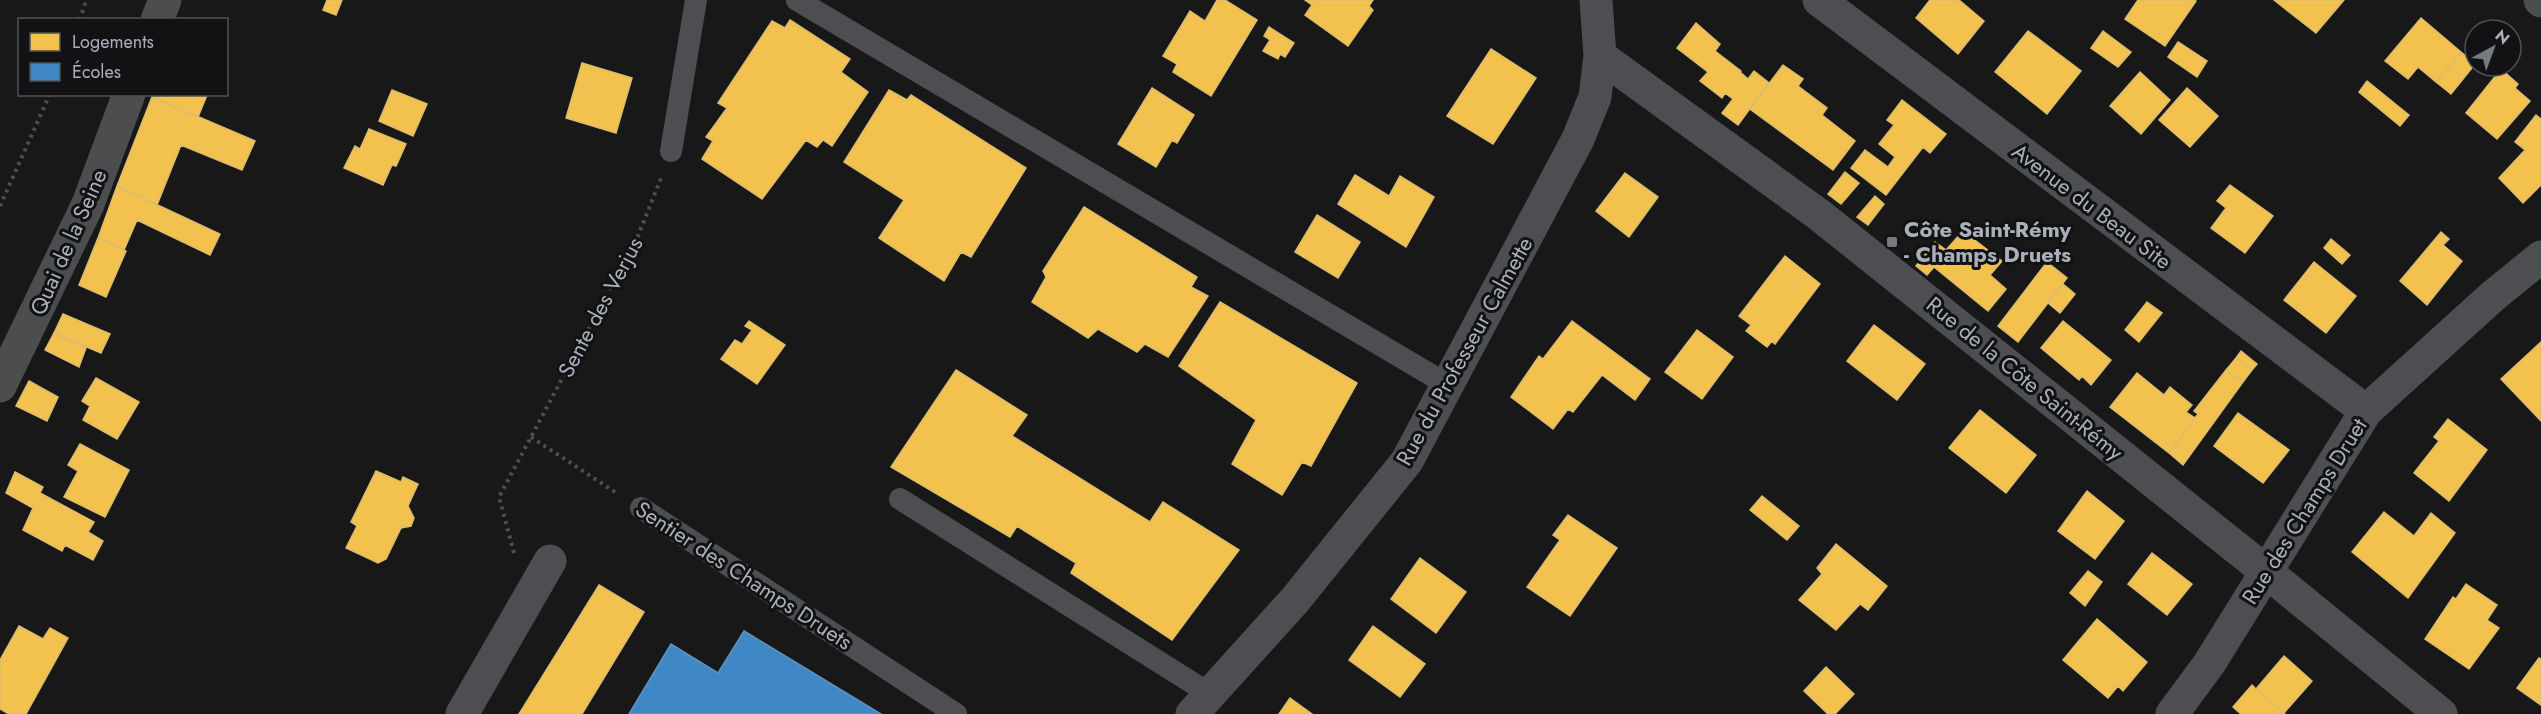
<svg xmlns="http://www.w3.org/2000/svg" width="2541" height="714" viewBox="0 0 2541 714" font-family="Jost,sans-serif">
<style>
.homes{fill:#f2c14e;stroke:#dcbc6e;stroke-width:1.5}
.schools{fill:#3f88c5;stroke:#5f94c1;stroke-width:1.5}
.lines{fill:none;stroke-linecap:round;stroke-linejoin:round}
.path{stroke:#4e4f53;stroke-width:4;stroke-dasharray:3 4.5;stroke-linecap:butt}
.lane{stroke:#4c4e51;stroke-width:22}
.street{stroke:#4c4e51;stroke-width:33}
.secondary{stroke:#4b4d4f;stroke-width:33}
.poi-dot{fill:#777b81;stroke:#121214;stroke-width:2}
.labels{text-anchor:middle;stroke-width:6;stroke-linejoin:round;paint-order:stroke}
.street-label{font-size:22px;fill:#aab0b9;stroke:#121214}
.poi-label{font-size:22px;font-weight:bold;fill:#aab0b9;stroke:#121214;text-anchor:start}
</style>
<rect width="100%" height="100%" fill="#181818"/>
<path class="homes" d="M 327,0 L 342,0 L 336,15 L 323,10 Z
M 1217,0 L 1225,0 L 1257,20 L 1211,96 L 1173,72 L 1177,64 L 1163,56 L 1190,11 L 1205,21 Z
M 1305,0 L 1373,0 L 1369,6 L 1373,10 L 1348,46 L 1305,15 L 1312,5 Z
M 1930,0 L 1959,0 L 1984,21 L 1958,54 L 1916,18 Z
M 2138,0 L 2195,0 L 2196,1 L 2165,46 L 2125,19 Z
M 2274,0 L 2344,0 L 2316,33 Z
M 2421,18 L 2461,52 L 2436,82 L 2418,67 L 2408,79 L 2385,61 Z
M 790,20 L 850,59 L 841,72 L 868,92 L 832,146 L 823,140 L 817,147 L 806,140 L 762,199 L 702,159 L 713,141 L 706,137 L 727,108 L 718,103 L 772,21 L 785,28 Z
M 1696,23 L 1720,44 L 1715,51 L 1741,71 L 1740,72 L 1748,79 L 1754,71 L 1769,83 L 1738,125 L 1722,113 L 1733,99 L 1725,93 L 1722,98 L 1700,81 L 1708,72 L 1677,48 Z
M 1269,27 L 1294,43 L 1285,57 L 1280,54 L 1278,59 L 1263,51 L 1270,40 L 1264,36 Z
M 2028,31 L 2081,71 L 2047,114 L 1995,72 Z
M 2103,31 L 2131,52 L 2118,67 L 2091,48 Z
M 2178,42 L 2207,61 L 2197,77 L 2168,57 Z
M 2511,42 L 2519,48 L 2511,57 Z
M 1491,49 L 1536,78 L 1493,144 L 1447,116 Z
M 2461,52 L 2475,64 L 2451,94 L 2436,82 Z
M 582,63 L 632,78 L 616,133 L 566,118 Z
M 1783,65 L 1803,79 L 1798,86 L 1827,108 L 1822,115 L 1855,141 L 1833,170 L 1750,109 Z
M 2501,69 L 2518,84 L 2515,88 L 2530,101 L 2497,139 L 2466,113 Z
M 2140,72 L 2170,100 L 2141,134 L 2110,106 Z
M 2367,81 L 2409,115 L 2400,126 L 2359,92 Z
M 1152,88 L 1194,115 L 1177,143 L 1172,140 L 1156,167 L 1118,144 Z
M 2187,88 L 2218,116 L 2190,147 L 2159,120 Z
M 392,90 L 427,104 L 413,136 L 379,121 Z
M 889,90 L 907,100 L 911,95 L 1026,168 L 971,257 L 961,252 L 944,281 L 879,238 L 904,200 L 844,162 Z
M 153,94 L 207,94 L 207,95 L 198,117 L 152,97 Z
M 152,97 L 255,141 L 242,170 L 181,145 L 157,205 L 117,186 Z
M 1902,100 L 1946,134 L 1930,153 L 1923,147 L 1886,195 L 1851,168 L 1865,150 L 1888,167 L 1895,157 L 1879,144 L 1894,125 L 1887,120 Z
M 2536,115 L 2541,119 L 2541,185 L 2523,203 L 2499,178 L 2525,150 L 2515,142 Z
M 369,129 L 406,144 L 396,166 L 392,165 L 383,185 L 344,168 L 355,146 L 360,149 Z
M 1845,172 L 1859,183 L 1841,204 L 1828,194 Z
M 1625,173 L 1658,197 L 1629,237 L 1596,211 Z
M 1355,175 L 1389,196 L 1400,176 L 1434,197 L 1406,247 L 1338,204 Z
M 2230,185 L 2273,216 L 2245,253 L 2211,228 L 2226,208 L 2217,201 Z
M 117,186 L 220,234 L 210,255 L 137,220 L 124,250 L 98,238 Z
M 1875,196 L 1884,204 L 1868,225 L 1857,217 Z
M 1084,207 L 1197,277 L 1191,287 L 1208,296 L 1168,357 L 1145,344 L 1137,352 L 1098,329 L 1088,338 L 1032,302 L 1046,277 L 1043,271 Z
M 1317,215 L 1360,242 L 1338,278 L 1295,252 Z
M 1963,231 L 2002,261 L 1990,275 L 2006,289 L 1988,311 L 1934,267 L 1927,275 L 1916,266 L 1935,242 L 1946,250 Z
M 2441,232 L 2449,239 L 2443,245 L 2462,261 L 2427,305 L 2400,281 Z
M 98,238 L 126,251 L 106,297 L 79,285 Z
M 2331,239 L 2350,255 L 2342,264 L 2324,248 Z
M 1785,256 L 1820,284 L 1775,344 L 1772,341 L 1767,347 L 1746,331 L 1751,325 L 1739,316 Z
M 2047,262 L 2067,278 L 2018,342 L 1998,326 Z
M 2314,262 L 2356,296 L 2326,333 L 2284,300 Z
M 2063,284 L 2075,294 L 2060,313 L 2048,303 Z
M 1220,302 L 1357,383 L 1311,466 L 1302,462 L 1282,495 L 1232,464 L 1256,420 L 1179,366 Z
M 2147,302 L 2162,313 L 2139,342 L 2125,330 Z
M 63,314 L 110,334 L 101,353 L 54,333 Z
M 749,321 L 785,345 L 757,384 L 721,359 L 735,340 L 742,344 L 752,330 L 745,326 Z
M 1572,321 L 1650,379 L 1635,400 L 1602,375 L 1573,412 L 1568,409 L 1553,429 L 1511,397 L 1539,356 L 1543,359 Z
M 2063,321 L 2111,360 L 2091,385 L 2082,376 L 2079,380 L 2041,348 Z
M 1874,325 L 1925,364 L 1897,400 L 1847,361 Z
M 1697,330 L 1733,357 L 1702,399 L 1665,372 Z
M 54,333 L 86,348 L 79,367 L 45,350 Z
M 2541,342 L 2541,421 L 2501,379 Z
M 2241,351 L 2257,364 L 2252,370 L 2236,358 Z
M 2236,358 L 2252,370 L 2243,382 L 2226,370 Z
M 956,370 L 1027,415 L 1012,436 L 1150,522 L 1163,502 L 1239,550 L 1172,640 L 1071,573 L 1076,563 L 1017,526 L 1010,537 L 891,467 Z
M 2226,370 L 2243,382 L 2183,465 L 2169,453 L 2198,414 L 2194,411 Z
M 2137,373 L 2164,395 L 2170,387 L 2192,405 L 2186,412 L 2195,418 L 2169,453 L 2110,407 Z
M 96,378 L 139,402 L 117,439 L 83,420 L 90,406 L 82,401 Z
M 29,381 L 58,397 L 47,421 L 16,406 Z
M 1980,410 L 2036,455 L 2006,493 L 1949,448 Z
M 2238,413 L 2289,450 L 2263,483 L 2214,446 Z
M 2448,419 L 2487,450 L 2449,501 L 2414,473 L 2439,441 L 2434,437 Z
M 80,444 L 129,470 L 105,517 L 64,497 L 78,471 L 68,465 Z
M 376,471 L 401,482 L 403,477 L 418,484 L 408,506 L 414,518 L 411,526 L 401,528 L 386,559 L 378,563 L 346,548 L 357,526 L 351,522 Z
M 15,472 L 43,487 L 40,493 L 94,522 L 88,532 L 103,541 L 93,560 L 65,545 L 62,551 L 23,530 L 33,508 L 6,493 Z
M 2087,491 L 2124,521 L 2095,559 L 2058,531 Z
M 1762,496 L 1799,526 L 1787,540 L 1750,510 Z
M 2384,512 L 2414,536 L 2431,513 L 2455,533 L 2408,598 L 2352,552 Z
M 1568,515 L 1617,548 L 1570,616 L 1527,587 L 1560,540 L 1553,535 Z
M 1836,544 L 1887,586 L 1868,610 L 1860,604 L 1836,630 L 1799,600 L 1822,574 L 1817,568 Z
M 2152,553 L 2192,584 L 2167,615 L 2128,584 Z
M 1420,558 L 1466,592 L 1436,633 L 1391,599 Z
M 2088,571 L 2102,582 L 2085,606 L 2070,593 Z
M 2466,584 L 2497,605 L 2487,620 L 2499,628 L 2469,669 L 2425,639 L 2453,597 L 2456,599 Z
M 599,585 L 644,612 L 582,714 L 519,714 Z
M 2097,619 L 2147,662 L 2123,691 L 2118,686 L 2108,698 L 2063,660 Z
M 19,626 L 43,639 L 50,628 L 68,638 L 26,714 L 9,714 L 0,709 L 0,660 Z
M 1373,626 L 1425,664 L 1400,697 L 1349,660 Z
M 2284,656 L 2312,681 L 2284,713 L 2256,689 Z
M 2539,658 L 2541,659 L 2541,705 L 2517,688 Z
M 1826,667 L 1854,694 L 1835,714 L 1828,714 L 1804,691 Z
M 2252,685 L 2256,689 L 2285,714 L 2241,714 L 2233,707 Z
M 1290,698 L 1312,714 L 1279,714 Z"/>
<path class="schools" d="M 744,631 L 881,714 L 629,714 L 671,644 L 718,673 Z"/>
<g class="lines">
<path class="path" d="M 80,20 L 86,0
M 0,206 L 50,94
M 531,437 L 615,492
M 514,553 L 499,497 L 638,236 L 661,178"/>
<path class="lane" d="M 797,0 L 1448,385
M 671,151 L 696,0
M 900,499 L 1210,694
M 641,508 L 956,714"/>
<path class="street" d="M 1819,0 L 2366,411
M 1600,56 L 1818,214 L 2253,561 L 2441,714
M 462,714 L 550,561
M 1192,714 L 1295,600 L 1407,461 L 1578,139 L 1595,97 L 1600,56 L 1596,0
M 2172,714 L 2209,664 L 2366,411 L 2493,296 L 2541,257"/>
<path class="secondary" d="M 2540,0 L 2541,1
M 157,20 L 165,0
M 0,386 L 88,204 L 129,94"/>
</g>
<rect class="poi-dot" x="1886" y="236" width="12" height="12" rx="3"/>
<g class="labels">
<g class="street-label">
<text transform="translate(2092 206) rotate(37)" y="8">Avenue du Beau Site</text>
<text transform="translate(68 242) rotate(-66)" y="8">Quai de la Seine</text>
<text transform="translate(600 307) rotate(-62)" y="8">Sente des Verjus</text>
<text transform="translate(1464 351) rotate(-61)" y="8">Rue du Professeur Calmette</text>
<text transform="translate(2025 378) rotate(39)" y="8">Rue de la Côte Saint-Rémy</text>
<text transform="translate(2304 511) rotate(-58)" y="8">Rue des Champs Druet</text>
<text transform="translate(744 575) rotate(33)" y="8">Sentier des Champs Druets</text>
</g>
<g class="poi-label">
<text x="1904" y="237">Côte Saint-Rémy<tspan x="1904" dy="25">- Champs Druets</tspan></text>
</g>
</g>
<rect x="18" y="18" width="210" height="78" fill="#121214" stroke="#4f5156" stroke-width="1.5"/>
<rect x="30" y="33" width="30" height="18" fill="#f2c14e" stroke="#4f5156" stroke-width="1.5"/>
<text x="72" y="48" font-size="18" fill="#aab0b9">Logements</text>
<rect x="30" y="63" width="30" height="18" fill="#3f88c5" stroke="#4f5156" stroke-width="1.5"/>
<text x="72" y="78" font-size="18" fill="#aab0b9">Écoles</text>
<g transform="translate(2493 48) rotate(41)"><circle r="28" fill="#121214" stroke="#4f5156" stroke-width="1.5"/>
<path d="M0-4.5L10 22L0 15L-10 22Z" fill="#777b81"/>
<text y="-9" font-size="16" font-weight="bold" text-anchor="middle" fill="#aab0b9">N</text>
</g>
</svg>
